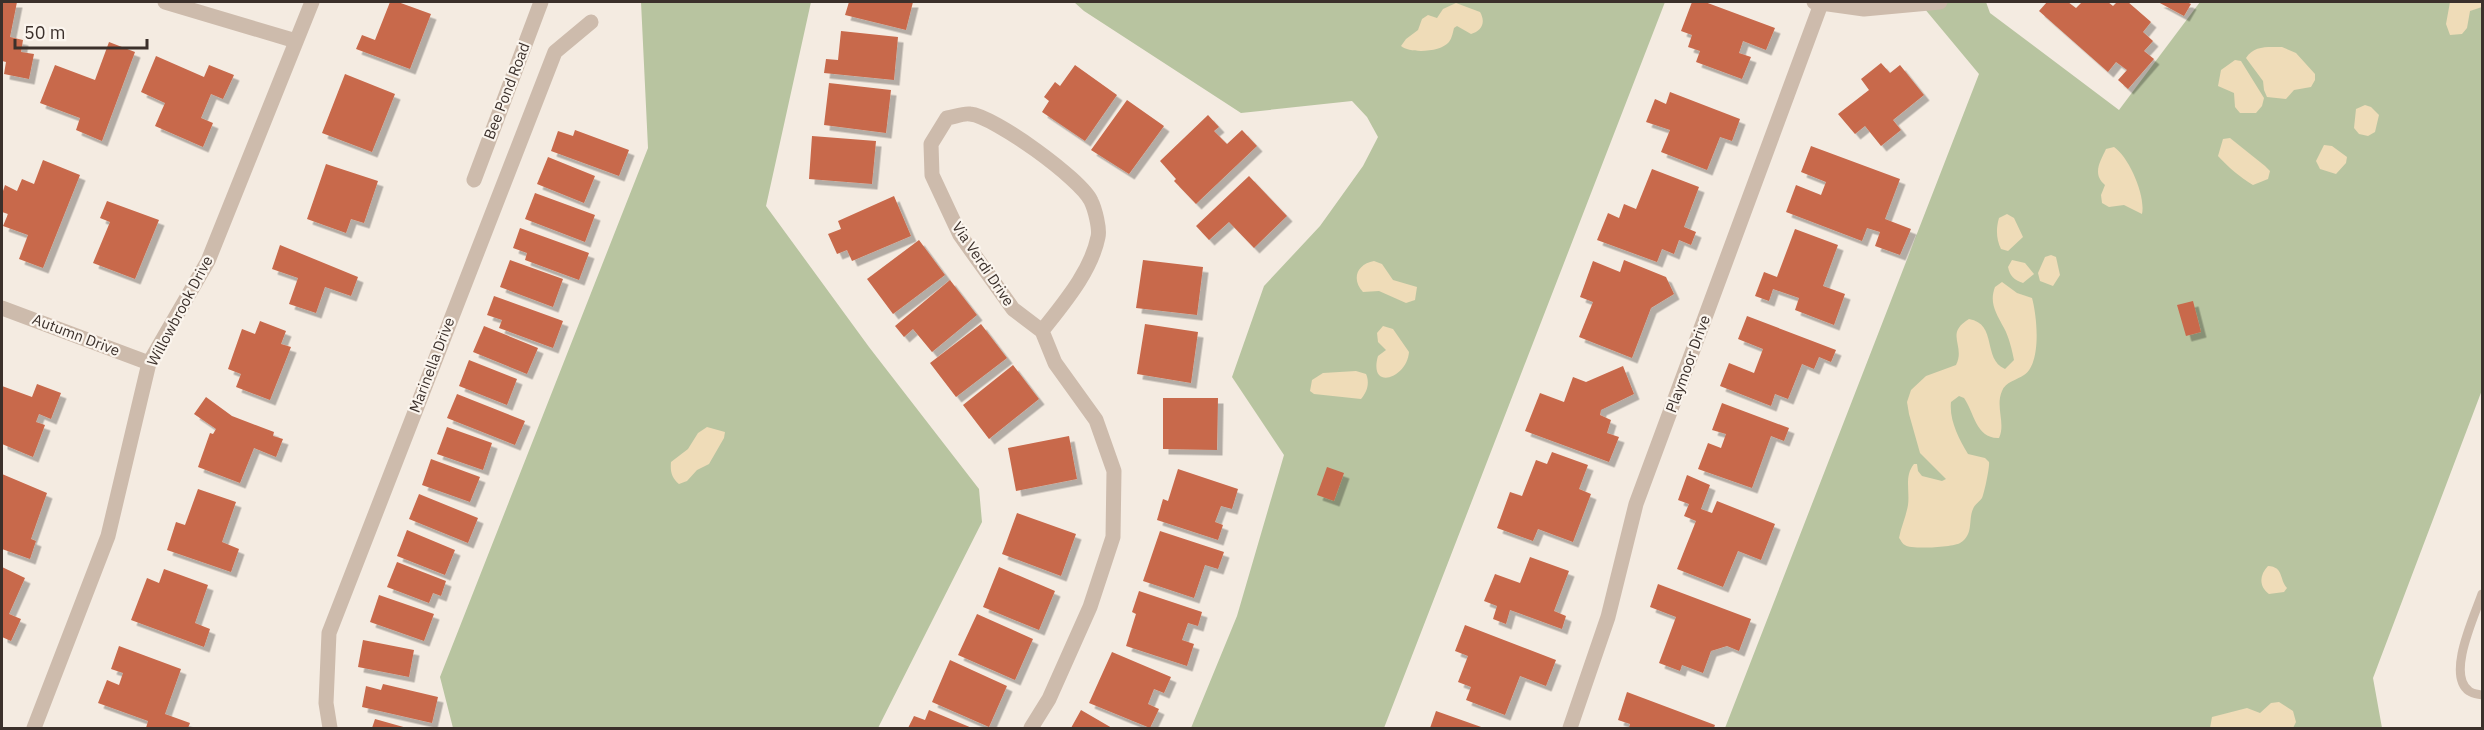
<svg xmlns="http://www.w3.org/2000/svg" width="2484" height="730" viewBox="0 0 2484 730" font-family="'IBM Plex Sans',sans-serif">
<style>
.green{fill:#b8c4a0}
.sand{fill:#efdcb8}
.building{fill:#c8694b;filter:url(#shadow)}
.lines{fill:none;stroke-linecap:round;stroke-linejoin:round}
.service{stroke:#cdbbac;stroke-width:9}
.minor{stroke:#cdbbac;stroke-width:15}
.labels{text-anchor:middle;stroke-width:4.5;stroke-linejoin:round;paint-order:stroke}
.street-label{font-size:15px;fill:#3b302b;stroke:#fbf5ee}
</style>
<defs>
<filter id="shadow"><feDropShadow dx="5.5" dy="5.5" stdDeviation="0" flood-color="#0004"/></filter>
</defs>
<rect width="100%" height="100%" fill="#f4ebe1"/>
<path class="green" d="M 641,2 L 811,2 L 766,206 L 869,347 L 979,489 L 982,522 L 878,728 L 453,728 L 440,677 L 648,148 Z
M 1074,2 L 1665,2 L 1384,728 L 1191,728 L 1237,616 L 1284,455 L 1232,377 L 1264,286 L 1320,226 L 1363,166 L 1378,137 L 1367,117 L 1352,101 L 1241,113 L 1084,11 Z
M 1919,2 L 1986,2 L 1990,13 L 2119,110 L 2200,2 L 2482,2 L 2482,390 L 2373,678 L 2382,728 L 1725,728 L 1979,74 Z"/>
<path class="sand" d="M 2450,2 L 2482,2 L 2482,7 L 2470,11 L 2467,28 L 2462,34 L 2450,35 L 2446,24 Z
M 1456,3 L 1480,12 C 1486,22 1482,31 1471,34 L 1457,26 L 1454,28 C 1453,32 1452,38 1449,42 C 1441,52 1411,54 1401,46 L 1406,39 L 1418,30 L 1422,19 L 1428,15 L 1437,18 L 1443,9 Z
M 2282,47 L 2296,53 L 2315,74 L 2315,80 L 2311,87 L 2294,90 L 2286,99 L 2267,97 L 2264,90 L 2263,81 L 2246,58 C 2254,45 2268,47 2282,47 Z
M 2235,60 L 2241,61 L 2264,98 L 2262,106 L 2256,113 L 2240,113 L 2235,107 L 2234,93 L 2218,86 L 2221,70 Z
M 2365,105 L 2371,107 L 2379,115 L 2375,132 L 2368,136 L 2359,134 L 2354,128 L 2356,109 Z
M 2230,138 L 2265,166 L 2270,171 L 2268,179 L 2253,185 C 2240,177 2228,167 2218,156 L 2223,139 Z
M 2324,145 L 2332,146 L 2347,157 L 2346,163 L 2336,174 L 2320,169 L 2316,161 Z
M 2114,147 C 2129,157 2146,196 2142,214 L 2124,205 L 2109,207 L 2102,203 L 2101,195 L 2105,185 C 2092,174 2100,162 2106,149 Z
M 2007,214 L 2014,218 L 2023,237 L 2008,251 L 2001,249 C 1996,239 1996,228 1999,218 Z
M 2051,255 L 2056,257 L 2060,275 L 2053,286 L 2040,281 L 2038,273 L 2045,257 Z
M 2012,260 L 2025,263 L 2034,274 L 2023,283 C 2014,280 2010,276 2008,267 Z
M 1374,261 L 1382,264 L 1393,280 L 1417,287 L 1415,300 L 1406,303 L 1379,291 L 1363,292 C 1351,279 1357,264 1374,261 Z
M 2002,282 L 2017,293 L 2032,298 C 2037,316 2042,363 2024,375 C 2017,380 2005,382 2002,391 C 1995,407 2006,423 1999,438 C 1976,439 1974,412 1964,398 L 1959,396 L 1951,402 C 1949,420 1959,439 1968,454 L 1985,458 L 1989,462 C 1990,466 1984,495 1982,498 C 1979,502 1975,504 1973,509 C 1968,520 1974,535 1960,543 C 1954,547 1911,550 1905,545 C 1902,544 1901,540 1899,538 C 1901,527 1906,517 1908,505 C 1910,491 1904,476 1914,464 L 1917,464 L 1918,471 L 1922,476 L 1942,481 L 1946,479 L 1920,453 L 1909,414 L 1907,402 L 1911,390 L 1926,376 L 1956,365 C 1966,345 1944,334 1969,319 C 1998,324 1982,359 2005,369 L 2014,360 C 2012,350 2009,337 2004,328 C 1996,313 1989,303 1995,287 Z
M 1383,326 L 1393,329 L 1409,352 C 1407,379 1368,391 1378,356 L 1386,350 L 1378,342 L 1377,333 Z
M 1356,371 L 1366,374 C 1370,383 1367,392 1361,399 L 1314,394 L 1310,391 L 1312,380 L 1323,373 Z
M 707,427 L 725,432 L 724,438 L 709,464 L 697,470 L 687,481 L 679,484 C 672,478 670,472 671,462 L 688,449 L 698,433 Z
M 2268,566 C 2284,567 2279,579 2287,588 L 2284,592 L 2269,594 C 2259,587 2259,575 2268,566 Z
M 2279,702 L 2293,711 L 2296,722 L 2293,728 L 2210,728 L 2212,717 L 2247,708 L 2260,713 L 2271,703 Z"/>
<path class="building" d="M 2,2 L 17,2 L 10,37 L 23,40 L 21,52 L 34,54 L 29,79 L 4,74 L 6,62 L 2,61 Z
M 390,2 L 398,2 L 431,14 L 410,69 L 356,49 L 362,35 L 375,40 Z
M 849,2 L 913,2 L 906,30 L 845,15 Z
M 1692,2 L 1705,2 L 1775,28 L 1766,50 L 1743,41 L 1739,53 L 1751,57 L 1742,79 L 1696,62 L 1700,51 L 1688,47 L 1692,35 L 1681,31 Z
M 2047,2 L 2068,2 L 2076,8 L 2082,2 L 2108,2 L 2113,6 L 2117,2 L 2128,2 L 2151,22 L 2143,32 L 2153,41 L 2144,51 L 2154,59 L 2128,89 L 2118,80 L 2127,70 L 2116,62 L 2108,72 L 2039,11 Z
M 2158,2 L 2187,2 L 2191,4 L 2184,16 Z
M 841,31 L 898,37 L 894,80 L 824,73 L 826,59 L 838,60 Z
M 109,42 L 135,52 L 102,141 L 76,130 L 80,118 L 40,103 L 55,65 L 95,80 Z
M 156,56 L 204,77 L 209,65 L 234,75 L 223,99 L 211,94 L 201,118 L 213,123 L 203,147 L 155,126 L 165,103 L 141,92 Z
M 1881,63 L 1890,73 L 1900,65 L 1924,95 L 1893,120 L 1901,130 L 1881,146 L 1865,126 L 1855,134 L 1838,114 L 1869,90 L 1861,79 Z
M 1075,65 L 1117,95 L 1085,141 L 1042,112 L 1049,101 L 1044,97 L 1055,82 L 1060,86 Z
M 345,74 L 395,94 L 372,152 L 322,133 Z
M 829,83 L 891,90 L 886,133 L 824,125 Z
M 1670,92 L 1740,119 L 1732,141 L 1720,137 L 1707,170 L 1661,152 L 1670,130 L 1646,122 L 1655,99 L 1666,104 Z
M 1127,100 L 1164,126 L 1129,174 L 1091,150 Z
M 1208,115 L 1219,127 L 1214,131 L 1227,144 L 1242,130 L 1257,146 L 1196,204 L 1174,181 L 1176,179 L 1160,161 Z
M 575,130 L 629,150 L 619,176 L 551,151 L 558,131 L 573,136 Z
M 812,136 L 876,141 L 872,184 L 809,179 Z
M 1811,146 L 1900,179 L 1885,219 L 1911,229 L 1900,255 L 1875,246 L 1880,232 L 1867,228 L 1862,241 L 1786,212 L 1796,185 L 1821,195 L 1826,182 L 1801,172 Z
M 548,157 L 595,176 L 584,203 L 537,184 Z
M 43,160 L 80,175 L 43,268 L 19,259 L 28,235 L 3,226 L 8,214 L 2,212 L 2,194 L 5,185 L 17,191 L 22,179 L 34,184 Z
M 326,164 L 378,181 L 364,223 L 351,219 L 346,233 L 307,219 Z
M 1652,169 L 1699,187 L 1684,227 L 1696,232 L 1691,245 L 1679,240 L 1674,254 L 1662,249 L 1657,262 L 1597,240 L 1608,213 L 1619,218 L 1624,204 L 1636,209 Z
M 1249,176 L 1287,216 L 1254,248 L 1229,222 L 1209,240 L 1196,226 Z
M 535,193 L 595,215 L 585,242 L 525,219 Z
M 894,196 L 911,236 L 852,261 L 847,250 L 837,254 L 828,234 L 841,229 L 838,221 Z
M 107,201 L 159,220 L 135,279 L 93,263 L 110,222 L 100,218 Z
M 520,228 L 589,253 L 579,280 L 525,260 L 527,253 L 513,248 Z
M 1795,229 L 1838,245 L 1823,286 L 1845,294 L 1834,325 L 1795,310 L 1799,298 L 1773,289 L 1769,301 L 1755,296 L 1764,272 L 1777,277 Z
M 919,240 L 945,275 L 893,314 L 867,279 Z
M 280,245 L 358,277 L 351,296 L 325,287 L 316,313 L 289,304 L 298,278 L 272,269 Z
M 510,260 L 563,279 L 553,307 L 500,287 Z
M 1143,260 L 1203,267 L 1197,315 L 1136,308 Z
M 1624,260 L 1666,277 L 1674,294 L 1651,308 L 1632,358 L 1579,337 L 1593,302 L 1580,297 L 1593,261 L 1620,272 Z
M 950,280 L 977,315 L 932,352 L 913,329 L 904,337 L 895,326 Z
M 494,296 L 563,321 L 553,348 L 499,328 L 502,320 L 487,315 Z
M 2193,301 L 2201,332 L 2186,336 L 2177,305 Z
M 1747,316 L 1836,350 L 1831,362 L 1819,357 L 1814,369 L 1802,364 L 1788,399 L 1775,394 L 1771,406 L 1720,386 L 1729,363 L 1754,373 L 1763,349 L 1738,339 Z
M 260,321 L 286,331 L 281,344 L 291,347 L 270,400 L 236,387 L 241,374 L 228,369 L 242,329 L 255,334 Z
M 981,324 L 1007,358 L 956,397 L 930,363 Z
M 1145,324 L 1198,332 L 1191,383 L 1137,374 Z
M 484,326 L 538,348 L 527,374 L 473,352 Z
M 469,360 L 517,379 L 507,405 L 459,386 Z
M 1013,365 L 1039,399 L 989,439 L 963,405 Z
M 1623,366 L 1634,394 L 1601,410 L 1600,415 L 1611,420 L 1607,433 L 1619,437 L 1609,462 L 1525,431 L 1540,393 L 1564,402 L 1573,377 L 1586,382 Z
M 37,384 L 61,393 L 51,419 L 39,414 L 36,422 L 45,425 L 33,457 L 2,444 L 2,386 L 32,397 Z
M 457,394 L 525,421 L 515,445 L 447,418 Z
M 206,397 L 232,416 L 274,432 L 273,436 L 283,439 L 276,457 L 254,448 L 240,483 L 198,467 L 210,433 L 213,434 L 216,429 L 194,414 Z
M 1163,398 L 1218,398 L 1217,450 L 1163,449 Z
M 1722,403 L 1789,428 L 1784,441 L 1771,436 L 1752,488 L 1698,469 L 1708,443 L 1721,448 L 1726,434 L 1712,430 Z
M 447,427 L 492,443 L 483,470 L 437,454 Z
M 1069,436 L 1077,479 L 1016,491 L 1008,448 Z
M 1552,452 L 1588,465 L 1579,489 L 1591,494 L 1573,542 L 1538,529 L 1533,541 L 1497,528 L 1510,492 L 1522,496 L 1536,460 L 1547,464 Z
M 431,459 L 480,477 L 470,502 L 422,485 Z
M 1327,467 L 1344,473 L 1334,501 L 1317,495 Z
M 1178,469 L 1238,489 L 1232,509 L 1221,506 L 1215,522 L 1223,525 L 1218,540 L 1157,520 L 1163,499 L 1168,501 Z
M 2,474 L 47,493 L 31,539 L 36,541 L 30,559 L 2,549 Z
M 1687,475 L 1710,485 L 1701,509 L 1712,513 L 1717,501 L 1775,524 L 1761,560 L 1738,551 L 1723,587 L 1677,569 L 1696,521 L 1684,516 L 1689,504 L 1678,500 Z
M 198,489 L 236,502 L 222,542 L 239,549 L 231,572 L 167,550 L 176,522 L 185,525 Z
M 419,494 L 478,518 L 468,543 L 409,519 Z
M 1017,513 L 1076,534 L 1061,576 L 1002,554 Z
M 407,530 L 455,550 L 445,575 L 397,556 Z
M 1160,531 L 1224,552 L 1218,569 L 1205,565 L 1194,598 L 1143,581 Z
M 1530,557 L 1569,571 L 1554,611 L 1566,616 L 1562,629 L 1510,610 L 1506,624 L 1493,619 L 1497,606 L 1484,601 L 1495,574 L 1520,583 Z
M 397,562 L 446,581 L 441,596 L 433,593 L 429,603 L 387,587 Z
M 2,567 L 25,578 L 9,614 L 21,619 L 11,641 L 2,637 Z
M 999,567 L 1055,591 L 1039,630 L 983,607 Z
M 164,569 L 208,585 L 195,623 L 210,629 L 204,647 L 131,620 L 147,578 L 159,583 Z
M 1658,584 L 1751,619 L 1739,651 L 1727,646 L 1711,651 L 1703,673 L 1682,665 L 1680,671 L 1659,663 L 1676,617 L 1650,607 Z
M 1139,591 L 1202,612 L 1198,626 L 1188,623 L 1182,640 L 1194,644 L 1187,666 L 1126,646 L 1136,614 L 1132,612 Z
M 379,595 L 434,614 L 424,641 L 370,622 Z
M 977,614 L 1033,639 L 1015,680 L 958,655 Z
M 1465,625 L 1556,660 L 1546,686 L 1520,676 L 1505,715 L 1466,700 L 1471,687 L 1458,682 L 1468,656 L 1455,651 Z
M 363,640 L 414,650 L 409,677 L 358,667 Z
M 119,646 L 181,669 L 165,714 L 190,723 L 188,728 L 146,728 L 148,721 L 98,703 L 107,680 L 119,685 L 123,673 L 111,669 Z
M 1112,652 L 1171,677 L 1164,693 L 1154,689 L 1148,704 L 1159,709 L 1150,728 L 1089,703 Z
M 950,660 L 1007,686 L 989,727 L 932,702 Z
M 383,684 L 438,697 L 432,723 L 362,707 L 366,686 L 381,690 Z
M 1627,692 L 1715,725 L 1714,728 L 1629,728 L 1630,724 L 1618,720 Z
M 929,710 L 972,728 L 908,728 L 914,716 L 925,720 Z
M 1081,710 L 1112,728 L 1071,728 Z
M 1436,711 L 1484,728 L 1430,728 Z
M 375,719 L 407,728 L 372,728 Z"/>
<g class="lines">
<path class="service" d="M 2482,594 C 2475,615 2446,675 2469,691 C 2473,694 2478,694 2482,695"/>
<path class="minor" d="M 165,2 L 296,41
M 1814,2 L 1864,9 L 1940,2
M 474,180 L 541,2
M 2,308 L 149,363
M 34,728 L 108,536 L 149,363 L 208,261 L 312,2
M 330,728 L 326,703 L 329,633 L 555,52 L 591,22
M 1031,728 L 1049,699 L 1090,607 L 1113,537 L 1114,471 L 1096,420 L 1055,363 L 1042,331 L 1013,309 L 960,235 L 932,175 L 931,144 L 947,118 C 954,117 963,113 970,114 C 994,116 1081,179 1091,201 C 1095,209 1100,229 1098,237 C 1091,272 1063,304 1042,331
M 1570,728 L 1608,617 L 1636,504 L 1821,4"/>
</g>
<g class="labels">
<g class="street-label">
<text transform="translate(507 91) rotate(-69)" y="5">Bee Pond Road</text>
<text transform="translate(983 264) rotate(56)" y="5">Via Verdi Drive</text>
<text transform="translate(180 311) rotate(-62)" y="5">Willowbrook Drive</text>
<text transform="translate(76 335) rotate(21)" y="5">Autumn Drive</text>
<text transform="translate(1688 364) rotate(-70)" y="5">Playmoor Drive</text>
<text transform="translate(432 365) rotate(-69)" y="5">Marinella Drive</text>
</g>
</g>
<rect width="2484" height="730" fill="none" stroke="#3b302b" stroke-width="6"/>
<path d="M15 39v9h132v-9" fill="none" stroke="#3b302b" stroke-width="3"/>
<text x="24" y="39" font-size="18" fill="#3b302b" stroke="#fbf5ee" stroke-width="4.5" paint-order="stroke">50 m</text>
</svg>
